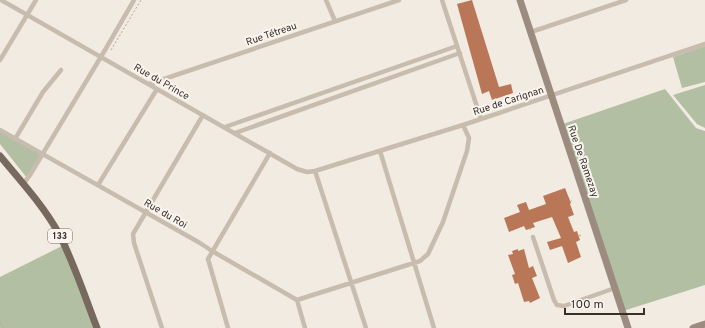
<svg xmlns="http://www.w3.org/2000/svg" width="705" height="328" viewBox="0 0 705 328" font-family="Overpass,sans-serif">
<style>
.green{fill:#b3bfa3}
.building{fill:#b97758}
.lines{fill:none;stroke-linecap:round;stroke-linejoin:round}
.path{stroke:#b4a698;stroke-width:1;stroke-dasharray:2 2;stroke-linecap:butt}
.street{stroke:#c8bcae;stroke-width:4.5}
.secondary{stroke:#9c8c80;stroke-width:7}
.primary{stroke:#78695f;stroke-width:7}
.labels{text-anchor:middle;stroke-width:4;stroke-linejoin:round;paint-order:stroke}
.shield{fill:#f9f4ed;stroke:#726b66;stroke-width:1}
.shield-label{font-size:9px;font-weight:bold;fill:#38302c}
.street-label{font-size:10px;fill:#38302c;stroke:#f9f4ed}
</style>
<rect width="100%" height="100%" fill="#f1ebe1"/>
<path class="green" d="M 705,46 L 705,82 L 682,88 L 673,57 Z
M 705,85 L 705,128 L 697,124 L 673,95 Z
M 665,89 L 696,128 L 705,131 L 705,285 L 623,311 L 560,125 Z
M 0,131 L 41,155 L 27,178 L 0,144 Z
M 64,245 L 97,328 L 0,328 L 0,277 Z"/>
<path class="building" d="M 472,0 L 499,87 L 511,84 L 513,93 L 492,100 L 489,91 L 482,94 L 457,4 Z
M 565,188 L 571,203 L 570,204 L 574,215 L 568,217 L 574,232 L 577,231 L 580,240 L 576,242 L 581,257 L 568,263 L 562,246 L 550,250 L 547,242 L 561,238 L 552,217 L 533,223 L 535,227 L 526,230 L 524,226 L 509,232 L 504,218 L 520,212 L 517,205 L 526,202 L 529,210 L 546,204 L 543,196 Z
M 518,249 L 518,251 L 524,249 L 529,268 L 533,266 L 537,276 L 532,278 L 540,298 L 530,303 L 529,301 L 524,302 L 518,283 L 515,284 L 512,275 L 515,274 L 508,255 L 513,254 L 512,251 Z"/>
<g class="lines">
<path class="path" d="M 111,50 L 141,0
M 571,201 L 572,201
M 530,228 L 530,231
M 579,236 L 582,235
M 0,322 L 3,328"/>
<path class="street" d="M 1,0 L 297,169 L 307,172 L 315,171 L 463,125 L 705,44
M 326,0 L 335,21
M 442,0 L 481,119
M 531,32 L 626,0
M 0,60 L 36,0
M 149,84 L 399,0
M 225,127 L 457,46
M 0,130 L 200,243 L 212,251 L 297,300 L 305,328
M 235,133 L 460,53
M 15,139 L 43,92 L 61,70
M 380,151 L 434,328
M 315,171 L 366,328
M 23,184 L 30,175 L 105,50 L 134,0
M 98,185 L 157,89
M 533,237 L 554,300 L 557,305 L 564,306 L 615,288
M 297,300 L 420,261 L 428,254 L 443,222 L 467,151 L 469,138 L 463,125
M 162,328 L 134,243 L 133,234 L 203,115
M 228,328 L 208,259 L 270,153"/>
<path class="secondary" d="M 520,0 L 628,328
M 693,328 L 705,324"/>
<path class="primary" d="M 0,156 C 20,180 42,204 58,232 C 73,260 85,297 97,328"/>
</g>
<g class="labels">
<rect class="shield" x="48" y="229" width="24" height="14" rx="3"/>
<g class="shield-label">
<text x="60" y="239">133</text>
</g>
<g class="street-label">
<text transform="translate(271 33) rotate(-19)" y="4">Rue Tétreau</text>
<text transform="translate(162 81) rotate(30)" y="4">Rue du Prince</text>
<text transform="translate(508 100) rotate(-18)" y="4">Rue de Carignan</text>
<text transform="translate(584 161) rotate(71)" y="4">Rue De Ramezay</text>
<text transform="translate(166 213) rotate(30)" y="4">Rue du Roi</text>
</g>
</g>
<path d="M565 308v6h79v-6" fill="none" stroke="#38302c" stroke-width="2"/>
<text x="571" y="308" font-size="12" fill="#38302c" stroke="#f9f4ed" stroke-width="3" paint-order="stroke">100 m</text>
</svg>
